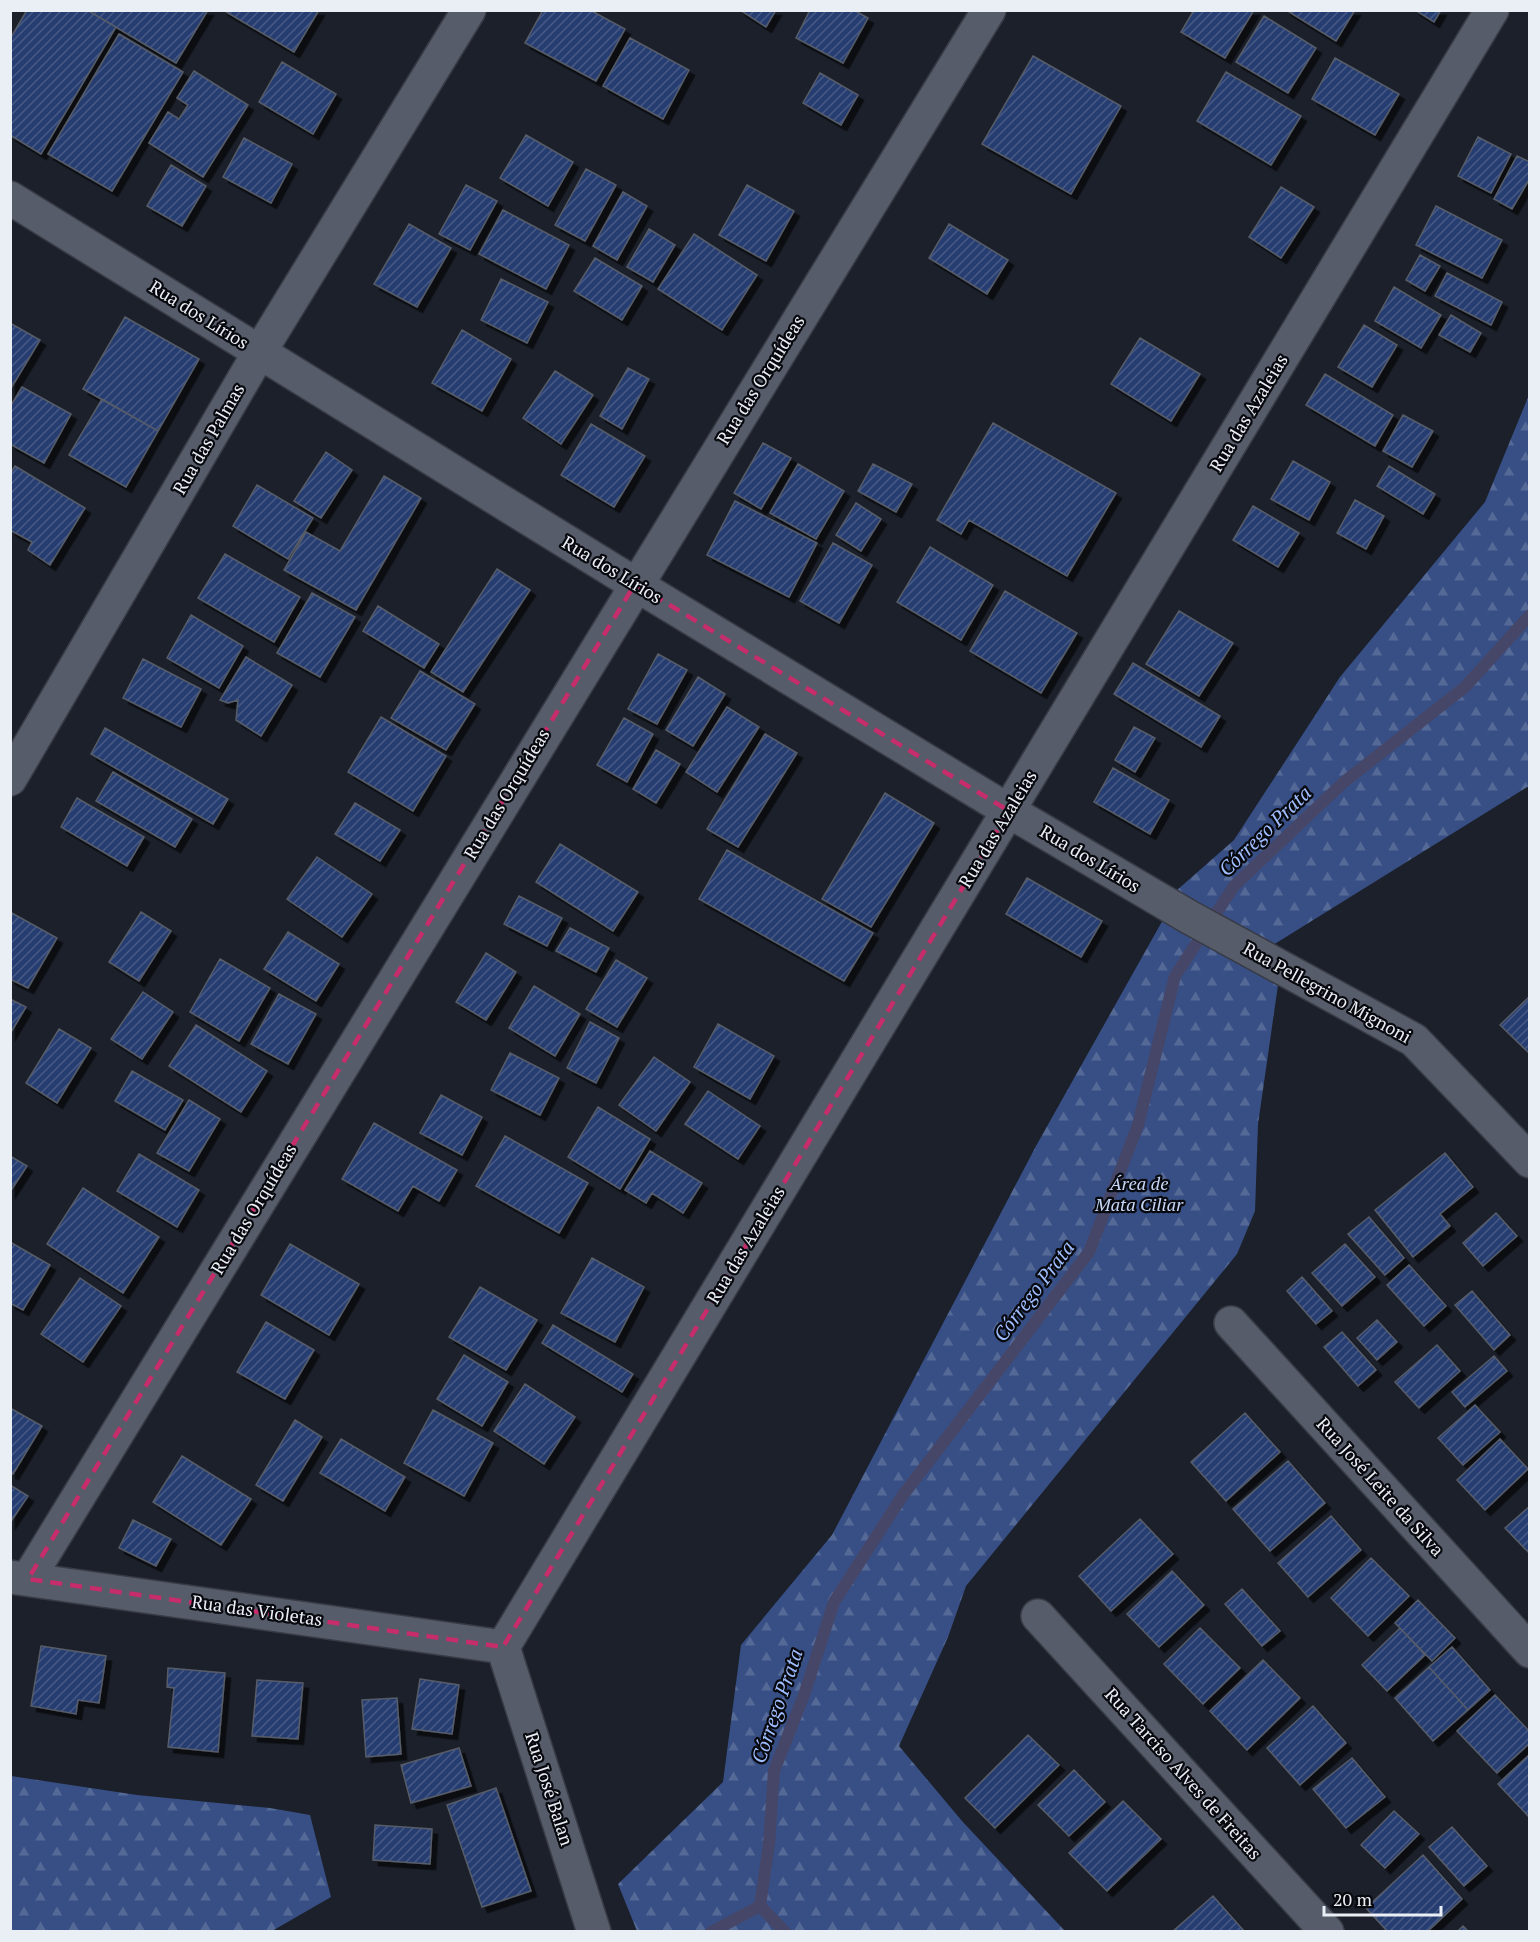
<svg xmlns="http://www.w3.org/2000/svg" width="1540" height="1942" viewBox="0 0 1540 1942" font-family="'PT Serif',serif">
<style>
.forest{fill:url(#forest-firs)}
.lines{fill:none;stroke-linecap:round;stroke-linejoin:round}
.stream{stroke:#464768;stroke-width:12}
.building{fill:url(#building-hatch);stroke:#565c68;stroke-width:1.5;filter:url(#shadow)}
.minor-casing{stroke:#383b45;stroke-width:36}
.minor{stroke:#565c69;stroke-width:33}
.marked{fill:none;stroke:#c62d6a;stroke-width:4.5;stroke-dasharray:12 8;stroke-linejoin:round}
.labels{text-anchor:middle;stroke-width:4.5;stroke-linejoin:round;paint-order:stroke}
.street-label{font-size:18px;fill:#eaeef5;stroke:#07090e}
.park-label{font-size:18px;font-style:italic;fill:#c7d7f8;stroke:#07090e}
.water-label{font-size:20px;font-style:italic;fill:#a0beff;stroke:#07090e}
</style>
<defs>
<pattern id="forest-firs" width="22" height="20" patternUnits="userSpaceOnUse" patternTransform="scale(1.5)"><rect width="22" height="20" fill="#384f85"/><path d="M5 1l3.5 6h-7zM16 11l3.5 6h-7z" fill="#556997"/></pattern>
<pattern id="building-hatch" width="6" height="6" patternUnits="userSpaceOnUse" patternTransform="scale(1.5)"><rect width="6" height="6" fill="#283e71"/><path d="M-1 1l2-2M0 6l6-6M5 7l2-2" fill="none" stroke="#475a86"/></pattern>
<filter id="shadow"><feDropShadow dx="5.5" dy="5.5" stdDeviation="0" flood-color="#0009"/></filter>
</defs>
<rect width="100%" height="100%" fill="#1b202a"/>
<path class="forest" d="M 1529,395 L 1529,786 L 1273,945 L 1176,891 L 1234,840 L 1340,677 L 1485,502 Z
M 1164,918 L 1278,985 L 1258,1124 L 1255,1211 L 1237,1254 L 966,1586 L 948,1637 L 899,1746 L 962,1821 L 1065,1931 L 637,1931 L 618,1884 L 723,1782 L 741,1645 L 832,1535 L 1036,1146 Z
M 11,1776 L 137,1795 L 270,1808 L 310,1815 L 331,1897 L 272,1931 L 11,1931 Z"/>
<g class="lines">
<path class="stream" d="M 760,1906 L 769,1844 L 774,1771 L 804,1695 L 834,1602 L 903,1495 L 1089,1252 L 1138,1125 L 1175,976 L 1234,886 L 1344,782 L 1465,687 L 1530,615
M 711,1932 L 760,1906 L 785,1932"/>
</g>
<path class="building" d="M 27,10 L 87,10 L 116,27 L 41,154 L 10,135 L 10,39 Z
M 87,10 L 208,10 L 176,63 Z
M 223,10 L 319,10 L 294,52 Z
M 543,10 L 590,10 L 625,29 L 596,81 L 525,43 Z
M 740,10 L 776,10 L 766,27 Z
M 810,10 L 854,10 L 868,18 L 843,63 L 796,38 Z
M 1194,10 L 1254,10 L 1225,58 L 1181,32 Z
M 1286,10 L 1355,10 L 1336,41 Z
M 1415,10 L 1441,10 L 1434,22 Z
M 1264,16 L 1316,48 L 1288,93 L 1236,62 Z
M 119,34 L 183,72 L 112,191 L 48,154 Z
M 630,38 L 689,70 L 663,119 L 603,86 Z
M 1033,56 L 1121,106 L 1071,194 L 982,144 Z
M 1335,58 L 1399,94 L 1375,135 L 1312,99 Z
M 282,62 L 336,94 L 313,134 L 259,102 Z
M 194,71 L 248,105 L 203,177 L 149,143 L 168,112 L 179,119 L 188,105 L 177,98 Z
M 1226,72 L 1301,116 L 1271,165 L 1197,121 Z
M 820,73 L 858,95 L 841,125 L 803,103 Z
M 526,135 L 573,162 L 548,206 L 500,178 Z
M 1478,137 L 1511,154 L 1491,193 L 1458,176 Z
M 244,138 L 292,164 L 271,203 L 223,177 Z
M 1517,156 L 1530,162 L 1530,178 L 1512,209 L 1494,199 Z
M 171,165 L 206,186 L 182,226 L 147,206 Z
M 586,169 L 616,185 L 585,241 L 555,225 Z
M 466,185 L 497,201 L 470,250 L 439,234 Z
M 747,185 L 794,211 L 766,261 L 719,235 Z
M 1281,187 L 1314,207 L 1281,258 L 1249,237 Z
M 623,192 L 647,206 L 617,260 L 593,246 Z
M 1436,206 L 1502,240 L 1482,278 L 1416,245 Z
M 503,210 L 569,245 L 546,289 L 479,254 Z
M 409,224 L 451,248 L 417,307 L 374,284 Z
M 949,224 L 1008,260 L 987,294 L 929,258 Z
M 649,229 L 675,245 L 653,282 L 627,267 Z
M 694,234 L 757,275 L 722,330 L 658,289 Z
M 1420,255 L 1440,266 L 1425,291 L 1406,280 Z
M 595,258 L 642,286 L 622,320 L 574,291 Z
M 1447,273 L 1502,302 L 1491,325 L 1435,296 Z
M 501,279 L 548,302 L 527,343 L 481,320 Z
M 1394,287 L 1441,315 L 1421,348 L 1375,321 Z
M 1451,315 L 1481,333 L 1470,352 L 1439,335 Z
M 125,317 L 199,359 L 158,431 L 83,389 Z
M 10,323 L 40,340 L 10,390 Z
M 1364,325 L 1397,345 L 1372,387 L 1338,367 Z
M 462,330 L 511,359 L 482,411 L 432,383 Z
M 1140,338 L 1200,374 L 1171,421 L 1111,384 Z
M 628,368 L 649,379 L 622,429 L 600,416 Z
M 555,371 L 593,395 L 561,444 L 523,418 Z
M 1325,374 L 1393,415 L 1375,446 L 1306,405 Z
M 22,387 L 71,414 L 44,463 L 10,444 L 10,407 Z
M 102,399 L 158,431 L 126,487 L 69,455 Z
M 1403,415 L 1433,431 L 1412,467 L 1383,451 Z
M 993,423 L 1116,493 L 1067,576 L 969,520 L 961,534 L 937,520 Z
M 591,424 L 645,456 L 614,507 L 561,475 Z
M 763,443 L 791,458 L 761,509 L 734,493 Z
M 326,452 L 352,470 L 321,518 L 294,501 Z
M 1293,461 L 1330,482 L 1309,520 L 1271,499 Z
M 798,464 L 844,491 L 816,539 L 770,513 Z
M 873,464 L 912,484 L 896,512 L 858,491 Z
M 15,466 L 85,508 L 50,565 L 28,550 L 32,542 L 10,530 L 10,474 Z
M 1389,466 L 1435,494 L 1423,514 L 1377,486 Z
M 384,476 L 421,498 L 356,610 L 284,570 L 306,532 L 340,551 Z
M 257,485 L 313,518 L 288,559 L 233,526 Z
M 1355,500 L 1384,516 L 1366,549 L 1337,533 Z
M 735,501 L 817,543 L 789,597 L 707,555 Z
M 856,503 L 881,519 L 861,551 L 836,535 Z
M 1253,506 L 1299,533 L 1278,567 L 1233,540 Z
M 833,543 L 872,565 L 839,623 L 800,601 Z
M 930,547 L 993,585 L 961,640 L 897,602 Z
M 225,554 L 300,597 L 274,642 L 198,598 Z
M 497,569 L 530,590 L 463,692 L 431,672 Z
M 1005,591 L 1077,633 L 1041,693 L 970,651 Z
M 312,593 L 355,617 L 320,677 L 277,653 Z
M 378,606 L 439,644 L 424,668 L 363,631 Z
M 1179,611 L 1233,643 L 1199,696 L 1146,664 Z
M 191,615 L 243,646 L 219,688 L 167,658 Z
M 658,654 L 687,670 L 657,724 L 628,709 Z
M 246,657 L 292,685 L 261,736 L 236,720 L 238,700 L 228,703 L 220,700 Z
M 143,659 L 201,689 L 181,727 L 123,698 Z
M 1133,663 L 1220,716 L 1201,747 L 1114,694 Z
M 420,671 L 475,704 L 446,750 L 391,718 Z
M 698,677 L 725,694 L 693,746 L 666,730 Z
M 727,707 L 759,727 L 717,792 L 686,772 Z
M 381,717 L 446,756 L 413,811 L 348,772 Z
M 624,718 L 653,734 L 627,782 L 597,765 Z
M 1134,727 L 1155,738 L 1135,772 L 1115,760 Z
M 105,728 L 228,799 L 213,824 L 91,754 Z
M 765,734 L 797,753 L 738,847 L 707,829 Z
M 656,750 L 680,764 L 656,803 L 633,789 Z
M 1113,768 L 1169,800 L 1150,834 L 1094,802 Z
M 113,772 L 192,819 L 175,847 L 96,801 Z
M 885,793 L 934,823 L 871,927 L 822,899 Z
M 77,798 L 144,837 L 127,866 L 61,827 Z
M 355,803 L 400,830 L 380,861 L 335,834 Z
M 560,844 L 638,892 L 613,931 L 536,882 Z
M 727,850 L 873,933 L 844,981 L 699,899 Z
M 317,857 L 372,894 L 342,937 L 287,899 Z
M 1027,878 L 1102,921 L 1081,957 L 1006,914 Z
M 519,896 L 562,918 L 547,946 L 504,924 Z
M 10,912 L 57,938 L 28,988 L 10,979 Z
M 141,912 L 171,931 L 139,981 L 109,962 Z
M 570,928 L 609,948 L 596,972 L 556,951 Z
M 288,932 L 339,964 L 316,1001 L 264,969 Z
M 486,953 L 516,972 L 486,1020 L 456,1002 Z
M 220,959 L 270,988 L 239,1041 L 190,1012 Z
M 616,960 L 647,978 L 617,1027 L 586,1009 Z
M 534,986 L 580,1014 L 555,1056 L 509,1028 Z
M 143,992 L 173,1012 L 142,1059 L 111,1039 Z
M 279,994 L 316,1014 L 288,1064 L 251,1044 Z
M 1530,996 L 1530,1054 L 1500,1025 Z
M 10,999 L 26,1007 L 10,1034 Z
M 590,1022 L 619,1038 L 596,1083 L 567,1068 Z
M 718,1024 L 774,1056 L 750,1099 L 694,1067 Z
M 196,1025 L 267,1071 L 241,1112 L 169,1066 Z
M 59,1029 L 91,1048 L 57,1103 L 26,1083 Z
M 510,1053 L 559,1078 L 540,1115 L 491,1090 Z
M 654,1057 L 690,1082 L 656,1131 L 619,1105 Z
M 132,1071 L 183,1100 L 165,1130 L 115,1101 Z
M 708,1091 L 760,1126 L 738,1159 L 685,1124 Z
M 441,1095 L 482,1117 L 462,1155 L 420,1133 Z
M 189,1100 L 220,1119 L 189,1171 L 157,1153 Z
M 598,1107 L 650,1139 L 620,1189 L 568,1157 Z
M 374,1123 L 457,1170 L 439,1201 L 413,1186 L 398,1211 L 342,1179 Z
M 505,1136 L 588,1183 L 559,1233 L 476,1186 Z
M 650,1151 L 702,1183 L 683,1213 L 652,1193 L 646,1203 L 625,1190 Z
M 1445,1153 L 1473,1187 L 1440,1214 L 1450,1226 L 1413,1257 L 1375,1210 Z
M 139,1154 L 199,1190 L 177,1227 L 117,1191 Z
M 10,1156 L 27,1166 L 10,1192 Z
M 83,1188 L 159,1237 L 123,1293 L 47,1244 Z
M 1496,1213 L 1517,1236 L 1483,1266 L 1463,1243 Z
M 1369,1217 L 1404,1258 L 1385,1275 L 1348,1234 Z
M 10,1242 L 50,1265 L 23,1310 L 10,1303 Z
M 290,1244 L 359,1284 L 329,1335 L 261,1295 Z
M 1345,1244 L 1375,1277 L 1342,1306 L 1312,1273 Z
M 592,1258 L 644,1287 L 615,1342 L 561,1313 Z
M 1409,1265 L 1446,1306 L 1424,1326 L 1387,1285 Z
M 1302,1277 L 1332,1311 L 1316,1324 L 1287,1291 Z
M 80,1278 L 121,1306 L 83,1362 L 41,1334 Z
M 480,1287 L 537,1320 L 506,1370 L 449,1337 Z
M 1472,1291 L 1510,1335 L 1494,1350 L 1455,1305 Z
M 1377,1320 L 1397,1342 L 1377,1360 L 1357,1338 Z
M 266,1322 L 314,1350 L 285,1399 L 237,1372 Z
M 553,1325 L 633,1374 L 622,1392 L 542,1343 Z
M 1342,1332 L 1376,1370 L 1358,1386 L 1324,1347 Z
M 1437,1345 L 1460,1371 L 1419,1408 L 1395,1382 Z
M 464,1355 L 508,1382 L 482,1426 L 437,1399 Z
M 1494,1356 L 1507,1371 L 1465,1407 L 1452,1392 Z
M 525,1384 L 575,1417 L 544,1464 L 494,1431 Z
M 1475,1405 L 1500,1432 L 1463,1465 L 1438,1438 Z
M 10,1408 L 42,1426 L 13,1474 L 10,1473 Z
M 433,1410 L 493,1443 L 464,1496 L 404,1463 Z
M 1245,1413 L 1280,1452 L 1226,1501 L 1191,1462 Z
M 295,1420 L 322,1437 L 283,1501 L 256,1485 Z
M 341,1439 L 405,1477 L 385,1511 L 320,1473 Z
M 1500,1439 L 1528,1469 L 1485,1510 L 1457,1480 Z
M 182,1456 L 251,1499 L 221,1545 L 153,1502 Z
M 1288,1461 L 1325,1503 L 1270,1551 L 1233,1509 Z
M 10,1485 L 28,1496 L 10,1523 Z
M 1530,1506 L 1530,1554 L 1505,1528 Z
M 1331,1516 L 1361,1550 L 1308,1597 L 1278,1563 Z
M 1140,1519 L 1173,1554 L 1111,1611 L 1079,1576 Z
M 133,1520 L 171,1539 L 156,1566 L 119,1548 Z
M 1371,1558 L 1409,1596 L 1368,1636 L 1331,1598 Z
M 1172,1571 L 1204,1605 L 1159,1647 L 1127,1614 Z
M 1242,1589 L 1280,1631 L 1262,1646 L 1225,1604 Z
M 1418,1600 L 1455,1638 L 1432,1661 L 1395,1623 Z
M 1200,1628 L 1240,1668 L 1203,1704 L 1164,1664 Z
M 1400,1628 L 1425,1655 L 1387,1691 L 1362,1665 Z
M 41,1646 L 106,1656 L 99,1703 L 78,1700 L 76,1714 L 31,1706 Z
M 1452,1647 L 1490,1690 L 1468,1710 L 1429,1667 Z
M 1263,1660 L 1300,1698 L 1247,1750 L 1210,1711 Z
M 1429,1667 L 1468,1710 L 1433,1741 L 1395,1698 Z
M 168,1668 L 225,1673 L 218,1752 L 168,1747 L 174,1688 L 167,1687 Z
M 420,1679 L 459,1685 L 452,1734 L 412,1729 Z
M 257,1680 L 303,1683 L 298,1739 L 252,1736 Z
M 1495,1695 L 1530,1732 L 1530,1743 L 1497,1773 L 1457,1731 Z
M 397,1698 L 401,1754 L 366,1757 L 362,1700 Z
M 1313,1706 L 1346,1743 L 1300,1785 L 1267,1748 Z
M 1028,1735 L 1059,1765 L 995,1828 L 965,1798 Z
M 459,1748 L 471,1786 L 411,1803 L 401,1765 Z
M 1530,1754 L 1530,1818 L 1498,1784 Z
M 1352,1758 L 1385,1797 L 1346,1828 L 1313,1789 Z
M 1074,1770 L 1105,1802 L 1069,1836 L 1038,1805 Z
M 496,1788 L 531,1891 L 482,1907 L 447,1805 Z
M 1123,1801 L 1161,1839 L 1107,1891 L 1069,1853 Z
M 1394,1811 L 1419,1834 L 1385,1868 L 1361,1845 Z
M 375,1825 L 432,1829 L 430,1864 L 373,1860 Z
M 1452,1827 L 1487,1866 L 1464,1886 L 1429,1847 Z
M 1423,1855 L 1462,1899 L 1427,1932 L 1388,1932 L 1366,1908 Z
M 1213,1896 L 1245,1932 L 1172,1932 Z
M 1463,1926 L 1469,1932 L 1457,1932 Z"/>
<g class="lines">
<defs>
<path id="minor" d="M 10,198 L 635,584 L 1009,811 L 1189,917 L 1414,1040 L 1530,1161
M 10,779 L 259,353 L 469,10
M 1231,1323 L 1530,1651
M 10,1577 L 503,1647
M 28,1579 L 989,10
M 1038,1616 L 1327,1932
M 503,1647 L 1492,10
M 503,1647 L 594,1932"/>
</defs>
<use href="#minor" class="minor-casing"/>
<use href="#minor" class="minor"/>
</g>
<path class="marked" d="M 635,584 L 1009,811 L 503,1647 L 28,1579 Z"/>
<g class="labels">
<g class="street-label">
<text transform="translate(199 315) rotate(32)" y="6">Rua dos Lírios</text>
<text transform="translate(761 380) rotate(-58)" y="6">Rua das Orquídeas</text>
<text transform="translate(1249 413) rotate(-59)" y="6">Rua das Azaleias</text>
<text transform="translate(209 439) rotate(-60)" y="6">Rua das Palmas</text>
<text transform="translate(612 570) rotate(31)" y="6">Rua dos Lírios</text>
<text transform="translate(507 794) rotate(-59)" y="6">Rua das Orquídeas</text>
<text transform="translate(998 829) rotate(-59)" y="6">Rua das Azaleias</text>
<text transform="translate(1090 859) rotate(31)" y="6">Rua dos Lírios</text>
<text transform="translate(1327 993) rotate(29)" y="6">Rua Pellegrino Mignoni</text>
<text transform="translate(254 1209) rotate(-59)" y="6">Rua das Orquídeas</text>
<text transform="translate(746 1245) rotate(-59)" y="6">Rua das Azaleias</text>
<text transform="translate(1380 1487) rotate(48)" y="6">Rua José Leite da Silva</text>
<text transform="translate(257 1611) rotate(8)" y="6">Rua das Violetas</text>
<text transform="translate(1183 1774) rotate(48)" y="6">Rua Tarciso Alves de Freitas</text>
<text transform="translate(549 1789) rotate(72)" y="6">Rua José Balan</text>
</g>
<g class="park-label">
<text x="1139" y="1190">Área de<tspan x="1139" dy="21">Mata Ciliar</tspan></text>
</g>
<g class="water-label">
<text transform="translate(1265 831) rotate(-44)" y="7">Córrego Prata</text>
<text transform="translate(1034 1291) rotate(-53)" y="7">Córrego Prata</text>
<text transform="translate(777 1706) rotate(-71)" y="7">Córrego Prata</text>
</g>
</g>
<rect width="1540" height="1942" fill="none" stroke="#eaeef5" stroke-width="24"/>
<path d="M1324 1906v9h117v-9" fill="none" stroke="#eaeef5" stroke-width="3"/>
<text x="1333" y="1906" font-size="18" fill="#eaeef5" stroke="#07090e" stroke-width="4.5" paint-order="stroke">20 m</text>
</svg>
